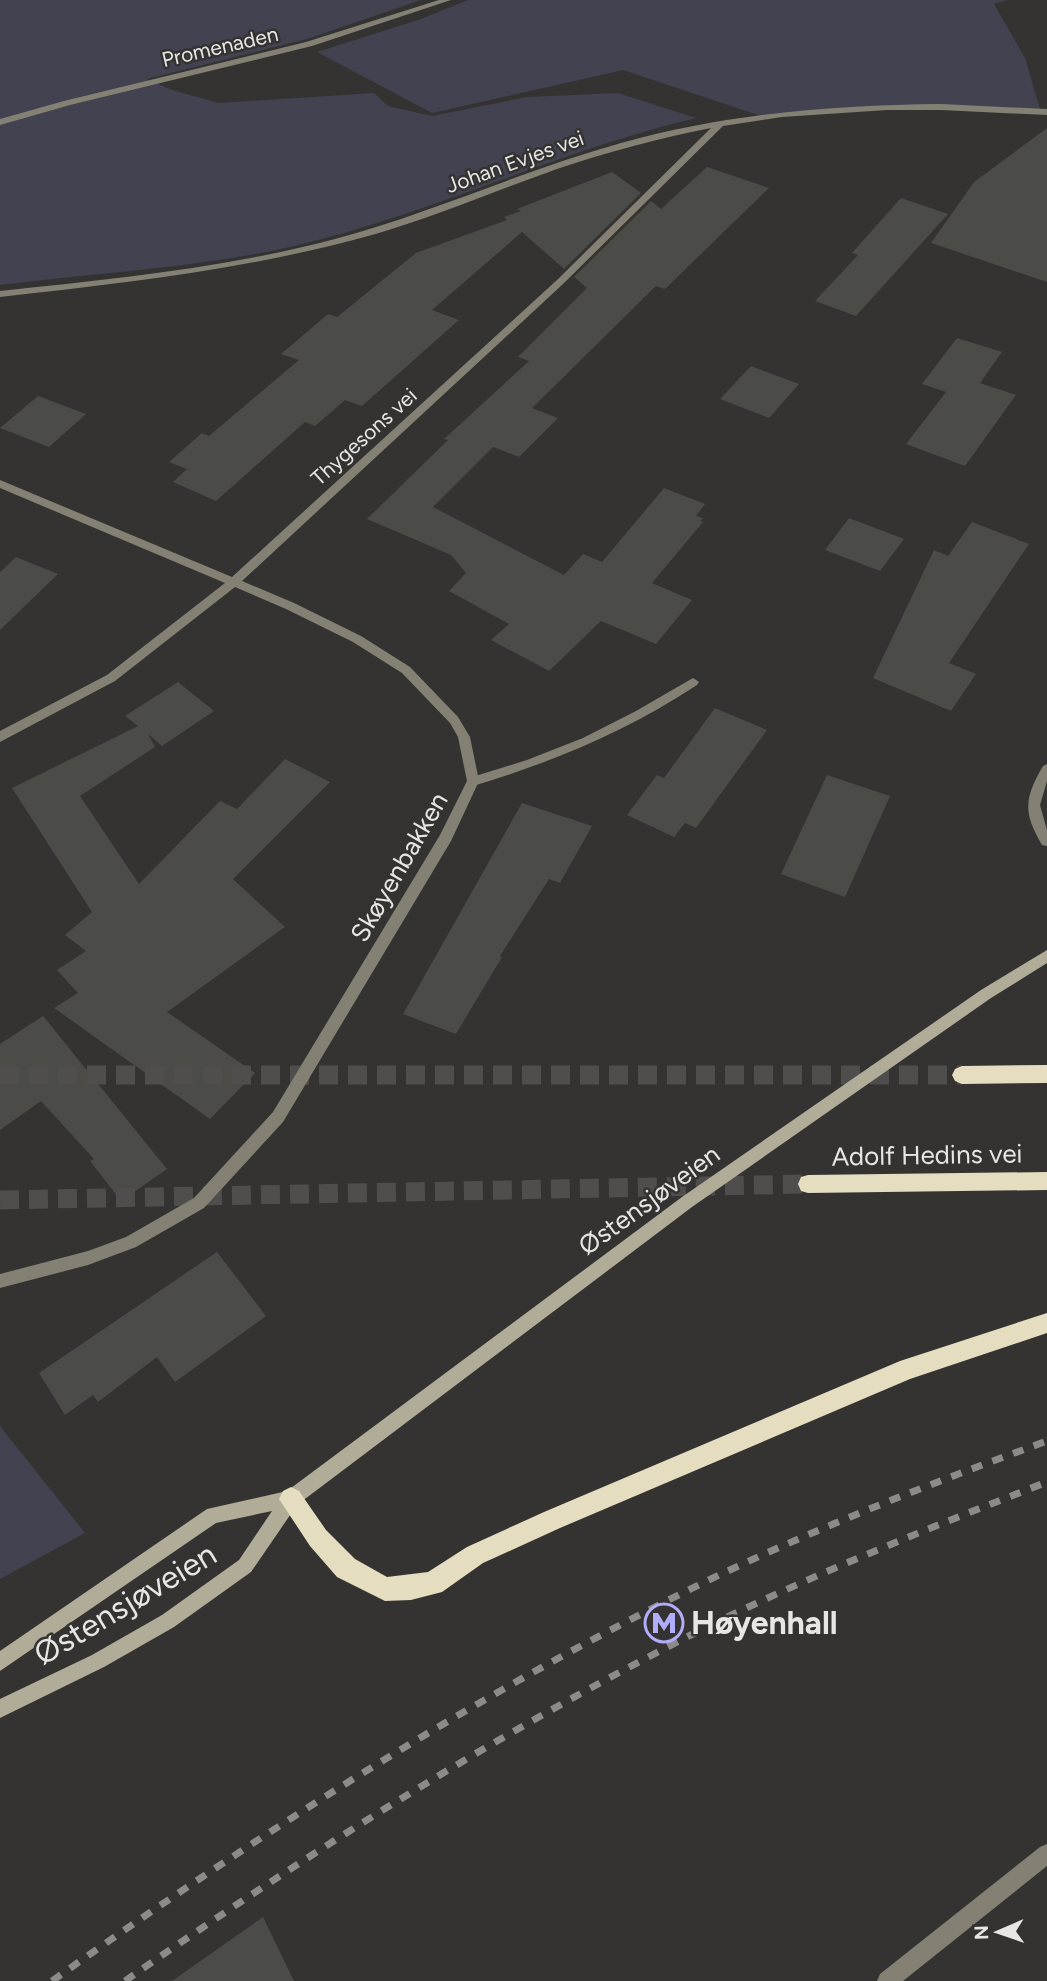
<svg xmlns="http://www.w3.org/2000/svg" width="1047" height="1981" viewBox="0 0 1047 1981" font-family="Figtree,sans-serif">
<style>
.green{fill:#424251}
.building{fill:#4b4b48}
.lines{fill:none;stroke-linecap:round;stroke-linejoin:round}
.trunk-tunnel{stroke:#4f4e4c;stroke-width:19;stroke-dasharray:19 10;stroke-linecap:butt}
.service{fill:#848174;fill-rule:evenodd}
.minor{fill:#848174;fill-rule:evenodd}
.secondary{fill:#b1ac98;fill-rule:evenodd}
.trunk{fill:#e4ddc0;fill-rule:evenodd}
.rail{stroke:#8c8b89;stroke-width:7;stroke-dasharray:11 11;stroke-linecap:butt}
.labels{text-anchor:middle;stroke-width:5;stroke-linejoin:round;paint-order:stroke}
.far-street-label{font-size:21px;fill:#e6e6e4;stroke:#343331}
.street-label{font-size:26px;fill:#e6e6e4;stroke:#343331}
.near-street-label{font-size:32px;fill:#e6e6e4;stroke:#343331}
.near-poi-label{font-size:32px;font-weight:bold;fill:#e6e6e4;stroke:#343331;text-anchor:start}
</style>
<rect width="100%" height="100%" fill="#343331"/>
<path class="green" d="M 0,0 L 421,0 L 307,39 L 147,79 L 172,90 L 219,103 L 374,93 L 388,106 L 432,116 L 527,97 L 618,93 L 696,118 C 557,151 429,215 290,247 C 196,268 96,273 0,285 Z
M 468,0 L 1007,0 L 994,4 L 1025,58 L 1040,109 L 922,107 L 761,116 L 623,70 L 432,113 L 317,52 L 421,19 Z
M 0,1426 L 85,1533 L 0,1579 Z"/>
<path class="building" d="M 1047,128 L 1047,282 L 931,243 L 974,182 Z
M 707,167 L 769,188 L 665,289 L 656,286 L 532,408 L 558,418 L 519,457 L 493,447 L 433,507 L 564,575 L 583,554 L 602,562 L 664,488 L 705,504 L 696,516 L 703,518 L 700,521 L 703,522 L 652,583 L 692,600 L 656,644 L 601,621 L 549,671 L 491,640 L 509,624 L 449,591 L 466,573 L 451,555 L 367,519 L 448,440 L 444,439 L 529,361 L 518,357 L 587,288 L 574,277 L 651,201 L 661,209 Z
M 612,172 L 641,193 L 564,269 L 522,232 L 432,310 L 459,320 L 362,406 L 345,400 L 315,426 L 305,422 L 216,501 L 173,482 L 187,469 L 169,462 L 202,433 L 209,436 L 299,360 L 281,354 L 328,314 L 337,317 L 416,253 L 507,220 L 504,217 L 521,211 L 517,209 Z
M 901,198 L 948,214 L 856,316 L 815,301 L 858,255 L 852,253 Z
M 957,338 L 1002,352 L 980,383 L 1016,395 L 965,466 L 906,444 L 946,392 L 922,384 Z
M 751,366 L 799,384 L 769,418 L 720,399 Z
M 38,396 L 86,414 L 49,447 L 0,428 Z
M 849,518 L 904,539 L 880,571 L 825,550 Z
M 972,522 L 1029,544 L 949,663 L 976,674 L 951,711 L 873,678 L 934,550 L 948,556 Z
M 16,557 L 58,574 L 0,630 L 0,572 Z
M 178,682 L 214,711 L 162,746 L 148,734 L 155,747 L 80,796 L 139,884 L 220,801 L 237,809 L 285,759 L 330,782 L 233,879 L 285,927 L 167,1012 L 255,1073 L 210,1119 L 54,1008 L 78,993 L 57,970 L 86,951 L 65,935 L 92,912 L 12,788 L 138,726 L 125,716 Z
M 715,708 L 767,730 L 696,828 L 685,823 L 674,837 L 627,815 L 657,775 L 664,778 Z
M 827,775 L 890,796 L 845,897 L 781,874 Z
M 522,803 L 592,826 L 560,883 L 549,879 L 500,956 L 502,957 L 456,1034 L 403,1014 Z
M 43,1016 L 167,1169 L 121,1201 L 90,1161 L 94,1159 L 41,1101 L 0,1130 L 0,1044 Z
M 217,1252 L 266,1316 L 175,1382 L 157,1357 L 98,1402 L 93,1395 L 65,1415 L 39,1373 Z
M 263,1917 L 294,1981 L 172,1981 Z"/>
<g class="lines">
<path class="trunk-tunnel" d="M 0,1075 L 962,1075
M 0,1200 L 808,1184"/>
<path class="service" d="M 693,678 L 699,682 L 697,685 C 627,731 553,762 473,786 L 467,781 L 469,778 L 527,760 L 583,738 L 636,711 Z"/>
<path class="minor" d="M 439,0 L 451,0 L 312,46 L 70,105 L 0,125 L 0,119 L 64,101 L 306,42 Z
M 941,104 L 1047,109 L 1047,115 L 941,110 L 887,110 L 782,117 L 723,126 L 563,284 L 242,581 L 294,603 L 361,636 L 410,667 L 458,717 L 470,737 L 479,781 L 451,841 L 283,1122 L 204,1208 L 136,1247 L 88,1265 L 0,1288 L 0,1274 L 88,1251 L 126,1237 L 194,1198 L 273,1112 L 440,835 L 467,781 L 458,737 L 450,723 L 402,673 L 353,642 L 286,609 L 235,587 L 115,681 L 0,742 L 0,731 L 107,675 L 225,583 L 0,488 L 0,480 L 232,577 L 557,280 L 711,128 C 659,138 608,152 557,169 C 495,191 435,217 372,235 C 250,269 125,283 0,297 L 0,291 C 112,279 226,268 335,239 C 432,213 524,170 621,143 C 726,114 832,105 941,104 Z
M 1047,764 L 1047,781 L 1040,805 L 1047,830 L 1047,846 L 1042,845 C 1023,812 1024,799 1043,766 Z
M 1047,1844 L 1047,1866 L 903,1981 L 877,1981 L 880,1974 L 1040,1847 Z"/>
<path class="secondary" d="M 1047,950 L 1047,963 L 991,998 L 692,1207 L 297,1505 L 251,1572 L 174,1627 L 104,1667 L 0,1718 L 0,1699 L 92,1655 L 162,1615 L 239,1560 L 272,1511 L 216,1523 L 0,1671 L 0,1651 L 207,1509 L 287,1491 L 682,1197 L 981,990 Z"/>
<path class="trunk" d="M 1047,1065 L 1047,1083 L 962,1084 L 955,1081 L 952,1075 L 955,1069 L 962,1066 Z
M 1047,1172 L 1047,1190 L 808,1193 L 801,1191 L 798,1184 L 801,1177 L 808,1175 Z
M 1047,1313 L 1047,1333 L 910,1379 L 560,1528 L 483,1563 L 442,1592 L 411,1600 L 385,1601 L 337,1577 L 310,1546 L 279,1499 L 283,1491 L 291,1487 L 299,1491 L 326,1530 L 355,1559 L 387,1577 L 428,1572 L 467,1547 L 544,1512 L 900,1361 Z"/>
<path class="rail" d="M 52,1981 C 245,1844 442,1716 653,1608 C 780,1542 913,1490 1047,1441
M 125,1981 C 304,1856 488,1739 683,1639 C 801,1579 924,1530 1047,1482"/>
</g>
<defs>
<symbol id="metro-ring" viewBox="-11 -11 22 22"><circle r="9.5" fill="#343331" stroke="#b1adfa" stroke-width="1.5"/><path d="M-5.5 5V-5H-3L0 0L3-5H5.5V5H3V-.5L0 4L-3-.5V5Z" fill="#b1adfa"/></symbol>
</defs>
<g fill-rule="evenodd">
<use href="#metro-ring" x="642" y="1601" width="44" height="44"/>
</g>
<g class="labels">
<g class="far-street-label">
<text transform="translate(220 47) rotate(-13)" y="7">Promenaden</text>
<text transform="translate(515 162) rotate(-20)" y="7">Johan Evjes vei</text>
<text transform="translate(364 437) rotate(-42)" y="7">Thygesons vei</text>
</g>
<g class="street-label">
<text transform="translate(399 867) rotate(-60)" y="9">Skøyenbakken</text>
<text transform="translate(927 1155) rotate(-1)" y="9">Adolf Hedins vei</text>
<text transform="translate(649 1200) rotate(-36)" y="9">Østensjøveien</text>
</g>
<g class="near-street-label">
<text transform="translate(125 1604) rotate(-31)" y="11">Østensjøveien</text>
</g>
<g class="near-poi-label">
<text x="691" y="1634">Høyenhall</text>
</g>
</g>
<g transform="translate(998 1932) rotate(268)" stroke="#343331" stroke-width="5" paint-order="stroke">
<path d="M0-5L12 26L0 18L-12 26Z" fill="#e6e6e4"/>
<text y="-10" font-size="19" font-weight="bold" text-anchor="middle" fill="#e6e6e4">N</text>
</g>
</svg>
